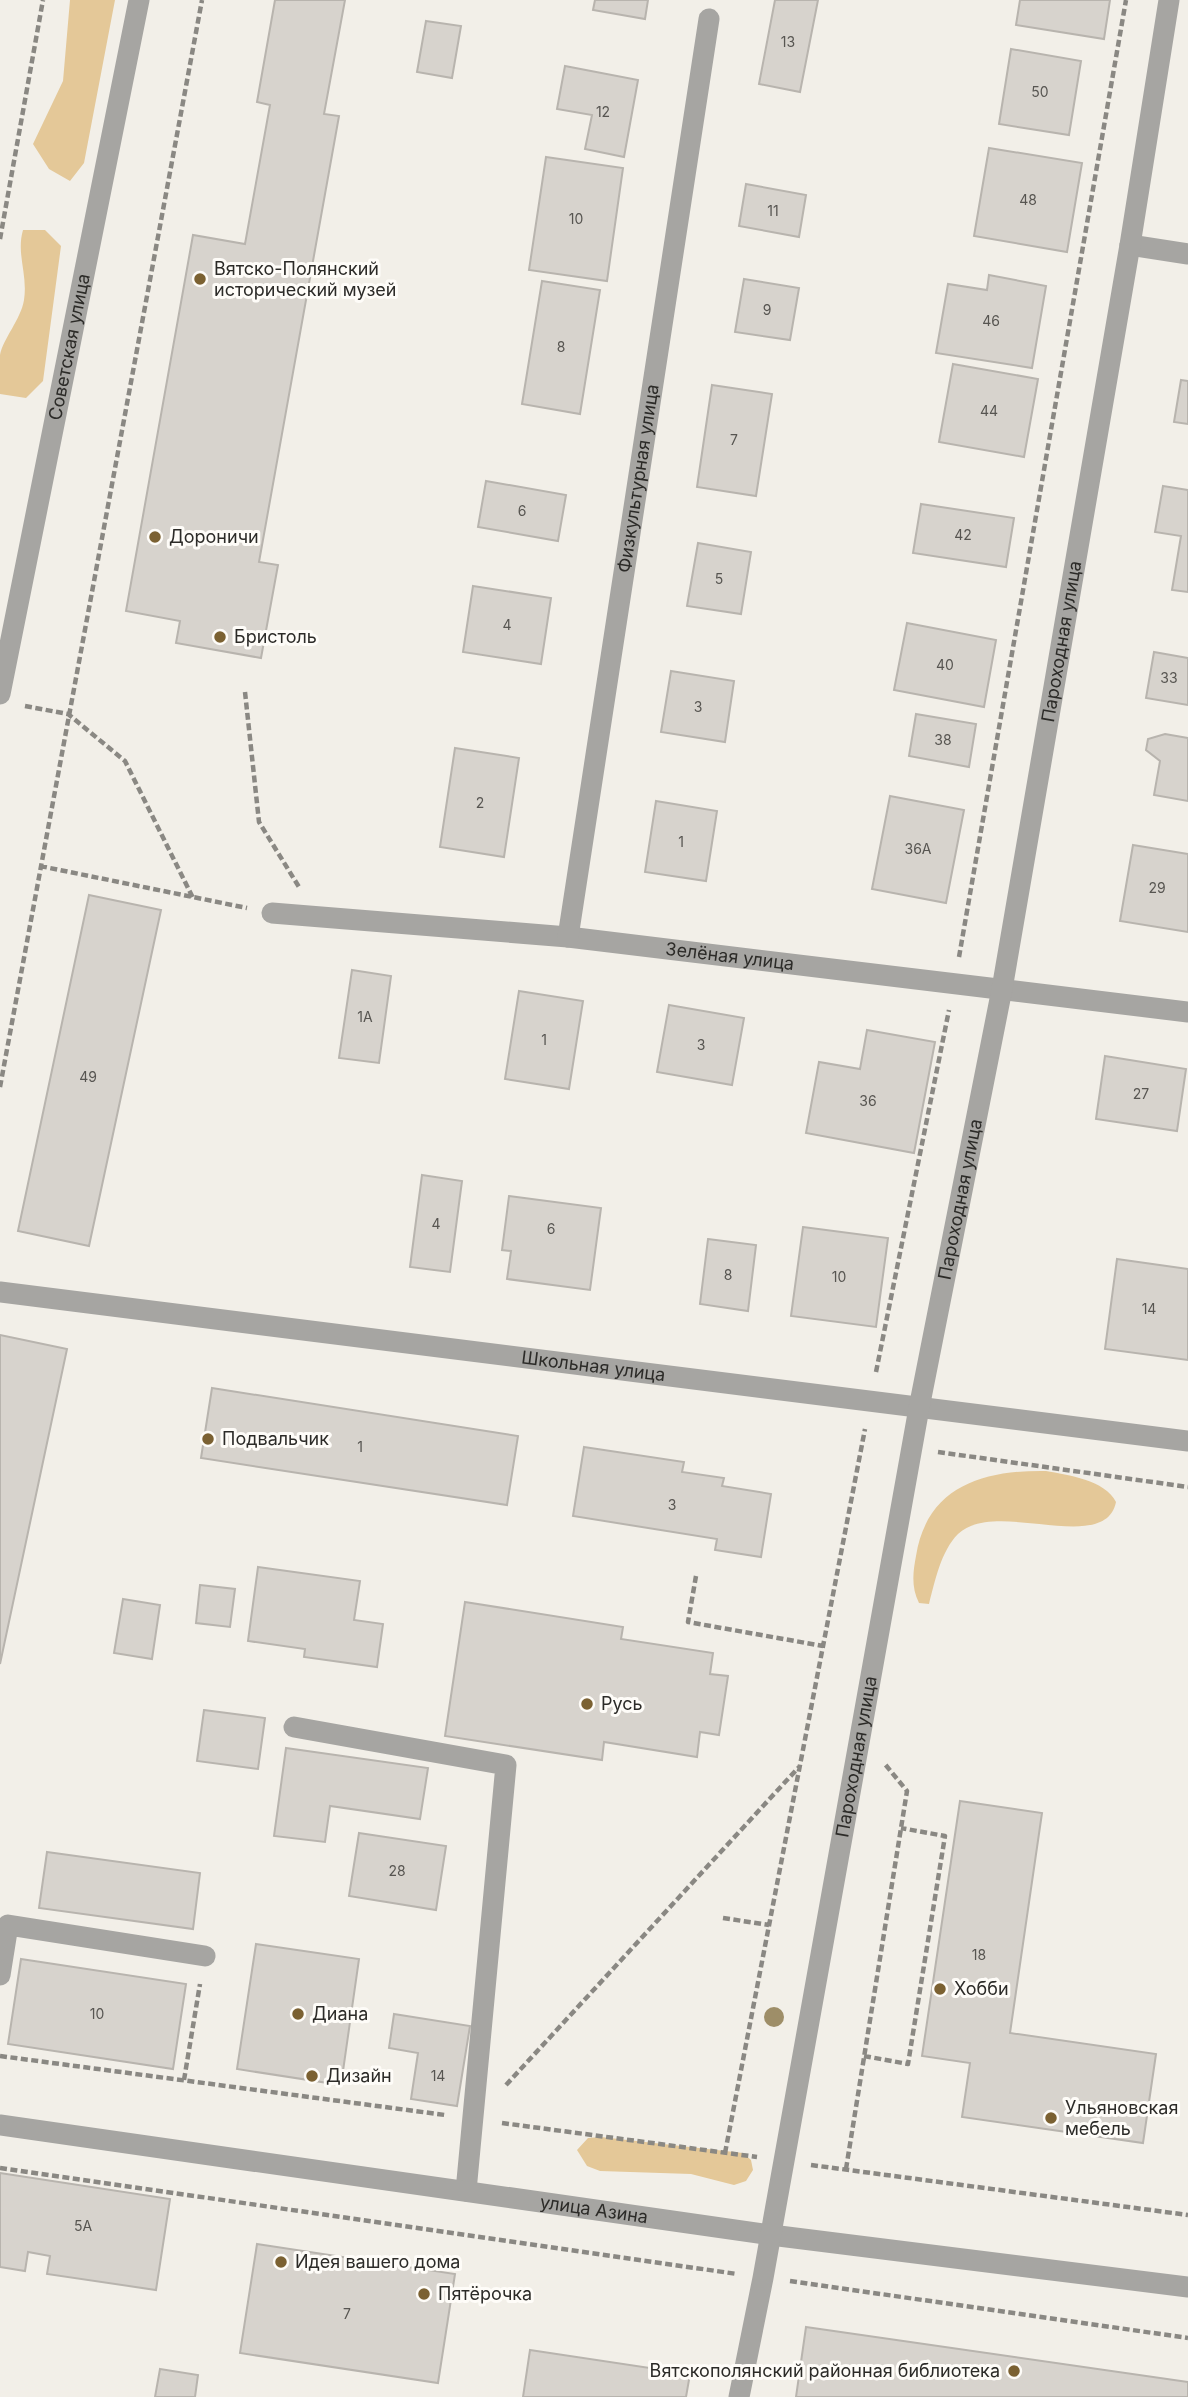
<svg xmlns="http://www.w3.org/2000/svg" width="1188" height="2397" viewBox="0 0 1188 2397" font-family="Inter,sans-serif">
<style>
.green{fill:#e4c898}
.building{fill:#d7d3cd;stroke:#b8b4ae;stroke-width:2}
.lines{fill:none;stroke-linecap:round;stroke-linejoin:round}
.path{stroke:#8a8883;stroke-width:4.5;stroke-dasharray:7 3.5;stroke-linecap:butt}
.minor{stroke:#a6a5a2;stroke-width:21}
.tree{fill:#9e8e68}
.poi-dot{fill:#7b6132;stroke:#fefcf8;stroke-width:2.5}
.labels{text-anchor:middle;stroke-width:6;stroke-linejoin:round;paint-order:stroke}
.number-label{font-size:14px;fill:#575551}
.poi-label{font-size:18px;fill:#2c2b28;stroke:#fefcf8;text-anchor:start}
.street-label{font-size:18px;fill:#2c2b28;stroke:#fefcf8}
</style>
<rect width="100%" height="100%" fill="#f2efe8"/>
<path class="green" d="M 70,0 L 115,0 L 84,163 L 70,181 L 49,169 L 33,144 L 63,81 Z
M 23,230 L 45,230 L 61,246 L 43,381 L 26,398 L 0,394 C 0,382 0,367 0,355 C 3,339 21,319 24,300 C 28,274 16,254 23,230 Z
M 1046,1471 C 1068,1475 1105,1480 1116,1502 C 1105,1556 995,1498 958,1534 C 941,1551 935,1581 929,1604 L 919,1603 C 911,1587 913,1572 916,1556 C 927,1486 984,1470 1046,1471 Z
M 601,2137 L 743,2153 L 751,2160 L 753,2170 L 746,2181 L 734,2185 L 691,2174 L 600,2171 L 587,2166 L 577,2150 L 588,2138 Z"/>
<path class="building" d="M 275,0 L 345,0 L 324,114 L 339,116 L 259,562 L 278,565 L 261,658 L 176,643 L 180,621 L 126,611 L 193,235 L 245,244 L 270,105 L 257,102 Z
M 595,0 L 648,0 L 645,19 L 593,10 Z
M 775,0 L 818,0 L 800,92 L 759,84 Z
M 1020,0 L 1110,0 L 1104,39 L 1016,25 Z
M 426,21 L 461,26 L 452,78 L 417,72 Z
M 1011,49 L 1081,61 L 1069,135 L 999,124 Z
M 565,66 L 638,80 L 624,157 L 585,149 L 592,115 L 557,109 Z
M 989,148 L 1082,163 L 1067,252 L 974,236 Z
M 546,157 L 623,168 L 607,281 L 529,270 Z
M 746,184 L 806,195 L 799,237 L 739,226 Z
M 989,275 L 1046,286 L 1032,368 L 936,353 L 948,284 L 987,290 Z
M 744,279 L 799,288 L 790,340 L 735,332 Z
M 542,281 L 600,290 L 580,414 L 522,404 Z
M 953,364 L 1038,379 L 1024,457 L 939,442 Z
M 1181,380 L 1188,381 L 1188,424 L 1174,422 Z
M 712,385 L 772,394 L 756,496 L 697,487 Z
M 486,481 L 566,495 L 558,541 L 478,527 Z
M 1163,486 L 1188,490 L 1188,592 L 1172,590 L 1181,536 L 1155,532 Z
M 921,504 L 1014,518 L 1006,567 L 913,553 Z
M 698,543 L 751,552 L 741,614 L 687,606 Z
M 473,586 L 551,598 L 541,664 L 463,652 Z
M 907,623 L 996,640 L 984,707 L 894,690 Z
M 1154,652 L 1188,658 L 1188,705 L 1146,698 Z
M 671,671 L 734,681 L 725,742 L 661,732 Z
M 916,714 L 976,724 L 969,767 L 909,756 Z
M 1165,734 L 1188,738 L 1188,801 L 1154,795 L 1160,761 L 1146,750 L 1148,739 Z
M 455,748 L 519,758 L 504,857 L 440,847 Z
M 890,796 L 964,810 L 946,903 L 872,889 Z
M 656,801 L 717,811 L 706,881 L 645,872 Z
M 1133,845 L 1188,854 L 1188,932 L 1120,921 Z
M 89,895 L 161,910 L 89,1246 L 18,1231 Z
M 352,970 L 391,976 L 379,1063 L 339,1058 Z
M 519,991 L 583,1001 L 569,1089 L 505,1079 Z
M 669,1005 L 744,1018 L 732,1085 L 657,1072 Z
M 867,1030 L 935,1042 L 914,1153 L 806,1133 L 819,1062 L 860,1069 Z
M 1105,1056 L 1186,1069 L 1177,1131 L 1096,1119 Z
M 422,1175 L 462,1181 L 450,1272 L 410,1267 Z
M 509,1196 L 601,1208 L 590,1290 L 507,1279 L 511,1251 L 502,1250 Z
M 803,1227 L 888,1238 L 876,1327 L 791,1316 Z
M 708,1239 L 756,1245 L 748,1311 L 700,1304 Z
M 1117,1259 L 1188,1269 L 1188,1360 L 1105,1349 Z
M 0,1335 L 67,1349 L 0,1664 Z
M 212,1388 L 518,1436 L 507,1505 L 201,1458 Z
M 584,1447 L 684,1462 L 682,1472 L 724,1478 L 722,1486 L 771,1494 L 761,1557 L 715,1550 L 717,1539 L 573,1516 Z
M 258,1567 L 360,1581 L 354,1620 L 383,1624 L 377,1667 L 304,1657 L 305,1649 L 248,1641 Z
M 200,1585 L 235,1589 L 230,1627 L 196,1623 Z
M 123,1599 L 160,1605 L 152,1659 L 114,1653 Z
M 465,1602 L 623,1627 L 621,1639 L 713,1653 L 710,1674 L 728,1676 L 719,1735 L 700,1732 L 697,1757 L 604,1742 L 602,1760 L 445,1736 Z
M 204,1710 L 265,1718 L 258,1769 L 197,1761 Z
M 286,1748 L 428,1768 L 420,1819 L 330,1806 L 325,1842 L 274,1836 Z
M 960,1801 L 1042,1813 L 1010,2033 L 1156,2054 L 1143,2143 L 962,2117 L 970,2063 L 922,2056 Z
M 359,1833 L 446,1846 L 436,1910 L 349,1896 Z
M 47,1852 L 200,1873 L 193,1929 L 39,1908 Z
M 256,1944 L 359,1959 L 341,2085 L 237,2069 Z
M 21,1959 L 186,1984 L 173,2069 L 8,2044 Z
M 394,2014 L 470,2026 L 457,2106 L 411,2099 L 418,2053 L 389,2048 Z
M 0,2173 L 170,2199 L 156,2290 L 47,2274 L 50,2256 L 28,2252 L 25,2271 L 0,2267 Z
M 257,2244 L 455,2274 L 438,2383 L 240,2353 Z
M 806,2327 L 1188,2382 L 1188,2397 L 796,2397 Z
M 530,2350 L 690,2374 L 686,2397 L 523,2397 Z
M 160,2369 L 198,2375 L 195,2397 L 155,2397 Z"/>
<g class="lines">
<path class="path" d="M 0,239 L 43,0
M 245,692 L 259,822 L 299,887
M 25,706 L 68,714 L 125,761 L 193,898
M 40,866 L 247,908
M 959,957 L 1126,0
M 0,1087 L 202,0
M 876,1372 L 949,1010
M 938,1452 L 1188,1487
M 696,1576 L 688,1622 L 823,1646
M 723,1918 L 769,1925
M 0,2056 L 445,2115
M 864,2056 L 908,2064 L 945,1836 L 901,1828
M 184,2080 L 200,1984
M 506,2085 L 799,1767
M 502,2123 L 757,2157
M 725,2153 L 865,1429
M 811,2165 L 1188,2215
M 0,2168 L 737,2274
M 846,2169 L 907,1791 L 884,1763
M 790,2281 L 1188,2338"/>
<g class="minor">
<path d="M 1130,245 L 1188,254"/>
<path id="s1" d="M 0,694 L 139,0"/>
<path id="s2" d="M 272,913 L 568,937 L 1188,1012"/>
<path id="s3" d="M 568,937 L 709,19"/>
<path id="s4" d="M 0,1292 L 1188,1441"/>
<path d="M 294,1727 L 506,1765 L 466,2191"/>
<path d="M 0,1975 L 8,1925 L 205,1956"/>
<path id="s5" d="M 0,2125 L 771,2235 L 1188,2287"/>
<path id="s6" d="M 739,2397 L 763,2278 L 919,1408 L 1002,989 L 1130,245 L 1169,0"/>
</g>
</g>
<circle class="tree" cx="774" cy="2017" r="10"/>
<g class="poi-dot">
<circle cx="200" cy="279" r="7"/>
<circle cx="155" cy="537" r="7"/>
<circle cx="220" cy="637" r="7"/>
<circle cx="208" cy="1439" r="7"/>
<circle cx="587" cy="1704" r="7"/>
<circle cx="940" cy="1989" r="7"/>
<circle cx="298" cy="2014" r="7"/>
<circle cx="312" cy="2076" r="7"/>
<circle cx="1051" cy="2118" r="7"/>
<circle cx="281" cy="2262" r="7"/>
<circle cx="424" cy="2294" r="7"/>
<circle cx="1014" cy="2371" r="7"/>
</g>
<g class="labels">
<g class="number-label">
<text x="788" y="47">13</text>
<text x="1040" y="97">50</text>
<text x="603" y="117">12</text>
<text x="1028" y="205">48</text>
<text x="773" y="216">11</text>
<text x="576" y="224">10</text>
<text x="767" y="315">9</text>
<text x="991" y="326">46</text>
<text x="561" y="352">8</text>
<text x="989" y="416">44</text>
<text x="734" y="445">7</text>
<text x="522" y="516">6</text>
<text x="963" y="540">42</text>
<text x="719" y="584">5</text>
<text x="507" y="630">4</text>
<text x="945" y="670">40</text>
<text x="1169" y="683">33</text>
<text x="698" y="712">3</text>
<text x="943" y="745">38</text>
<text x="480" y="808">2</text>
<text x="681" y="847">1</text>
<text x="918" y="854">36А</text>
<text x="1157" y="893">29</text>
<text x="365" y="1022">1А</text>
<text x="544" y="1045">1</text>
<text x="701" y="1050">3</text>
<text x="88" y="1082">49</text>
<text x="1141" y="1099">27</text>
<text x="868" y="1106">36</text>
<text x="436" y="1229">4</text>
<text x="551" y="1234">6</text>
<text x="728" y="1280">8</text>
<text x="839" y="1282">10</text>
<text x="1149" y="1314">14</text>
<text x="360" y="1452">1</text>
<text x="672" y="1510">3</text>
<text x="397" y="1876">28</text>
<text x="979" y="1960">18</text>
<text x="97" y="2019">10</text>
<text x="438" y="2081">14</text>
<text x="83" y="2231">5А</text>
<text x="347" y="2319">7</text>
</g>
<g class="poi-label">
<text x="214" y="275">Вятско-Полянский<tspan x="214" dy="21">исторический музей</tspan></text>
<text x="169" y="543">Дороничи</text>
<text x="234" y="643">Бристоль</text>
<text x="222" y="1445">Подвальчик</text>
<text x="601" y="1710">Русь</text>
<text x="954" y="1995">Хобби</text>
<text x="312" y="2020">Диана</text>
<text x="326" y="2082">Дизайн</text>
<text x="1065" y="2114">Ульяновская<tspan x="1065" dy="21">мебель</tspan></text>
<text x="295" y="2268">Идея вашего дома</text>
<text x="438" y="2300">Пятёрочка</text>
<text x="1000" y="2377" text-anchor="end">Вятскополянский районная библиотека</text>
</g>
<g class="street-label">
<text dy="6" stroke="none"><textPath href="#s1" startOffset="354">Советская улица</textPath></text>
<text dy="6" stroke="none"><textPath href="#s3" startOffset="464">Физкультурная улица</textPath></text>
<text dy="6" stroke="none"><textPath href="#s6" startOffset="1785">Пароходная улица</textPath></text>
<text dy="6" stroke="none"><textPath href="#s2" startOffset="460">Зелёная улица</textPath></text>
<text dy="6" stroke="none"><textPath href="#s6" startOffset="1218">Пароходная улица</textPath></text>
<text dy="6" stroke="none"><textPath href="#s4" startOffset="598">Школьная улица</textPath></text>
<text dy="6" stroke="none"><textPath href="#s6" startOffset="651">Пароходная улица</textPath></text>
<text dy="6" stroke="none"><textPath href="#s5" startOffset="600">улица Азина</textPath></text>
</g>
</g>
</svg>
